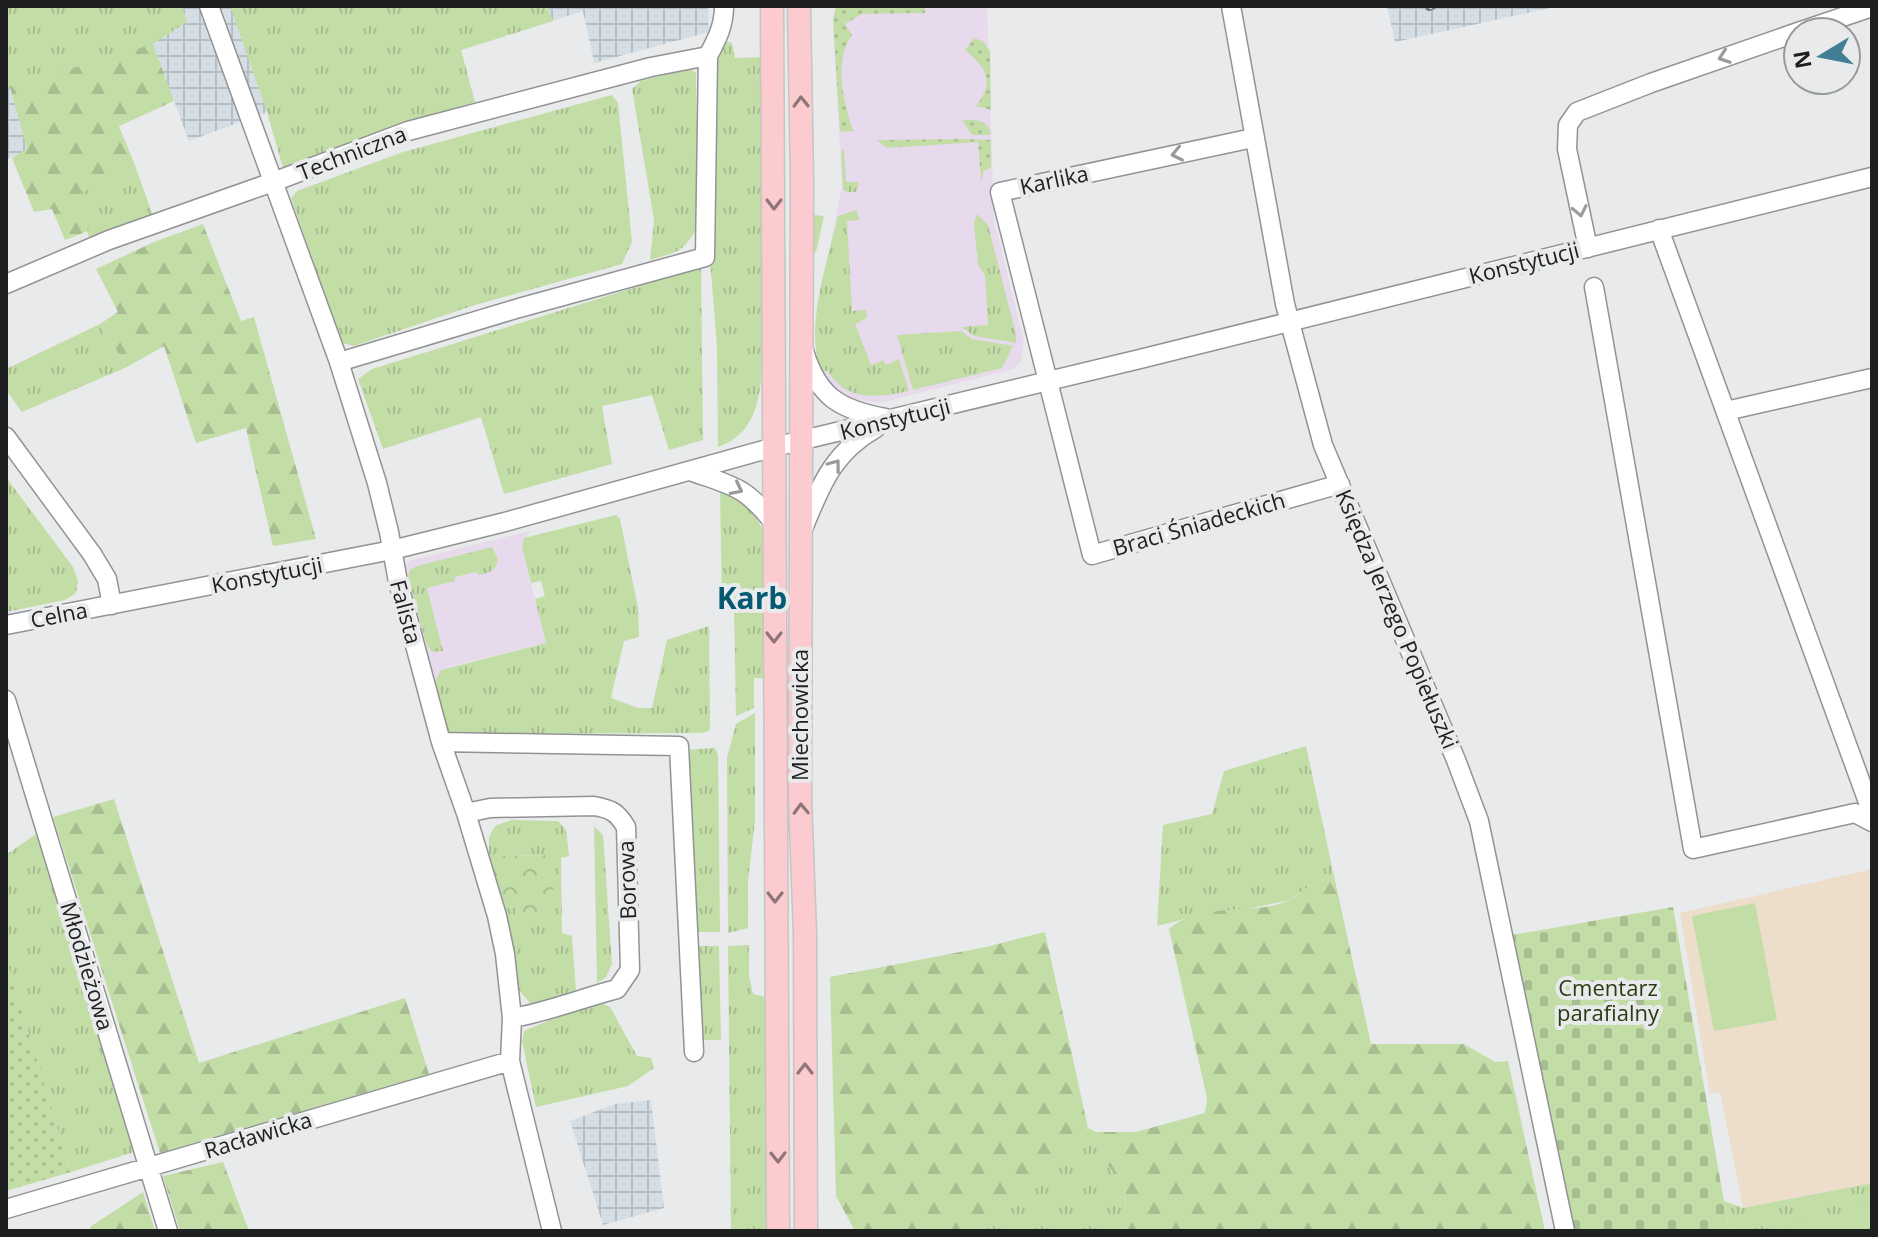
<svg xmlns="http://www.w3.org/2000/svg" width="1878" height="1237" viewBox="0 0 1878 1237" font-family="'Open Sans',sans-serif">
<style>
.commercial{fill:#e8daed}
.industrial{fill:url(#industrial-grid)}
.education{fill:#edddcb}
.grass{fill:url(#grass-tufts)}
.forest{fill:url(#forest-firs)}
.cemetery{fill:url(#cemetery-stones)}
.park{fill:url(#park-crowns)}
.garden{fill:url(#garden-dots)}
.pitch{fill:#c3dda7}
.lines{fill:none;stroke-linecap:round;stroke-linejoin:round}
.minor-casing{stroke:#929395;stroke-width:21}
.major-casing{stroke:#c4c5c5;stroke-width:25}
.minor{stroke:#fff;stroke-width:18}
.major{stroke:#fccbcf;stroke-width:22}
.rail-casing{stroke:#717374;stroke-width:8}
.rail{stroke:#e8eaeb;stroke-width:5;stroke-dasharray:15;stroke-linecap:butt}
.oneway{stroke:#9a9a9b}
.oneway2{stroke:#8d7578}
.labels{text-anchor:middle;stroke-width:8;stroke-linejoin:round;paint-order:stroke}
.street-label{font-size:22px;fill:#1e1f20;stroke:#e8eaeb}
.park-label{font-size:22px;fill:#2a3c11;stroke:#e8eaeb}
.district-label{font-size:30px;font-weight:bold;fill:#065972;stroke:#e8eaeb}
</style>
<defs>
<pattern id="industrial-grid" width="8" height="8" patternUnits="userSpaceOnUse" patternTransform="scale(2)"><rect width="8" height="8" fill="#d6dee5"/><path d="M0 4h8M4 0v8" fill="none" stroke="#b7bec4"/></pattern>
<pattern id="grass-tufts" width="24" height="20" patternUnits="userSpaceOnUse" patternTransform="scale(2)"><rect width="24" height="20" fill="#c3dda7"/><path d="M3 7l-1-3M5 7V3M7 7l1-3M15 17l-1-3M17 17v-4M19 17l1-3" fill="none" stroke="#a7bd8f"/></pattern>
<pattern id="forest-firs" width="22" height="20" patternUnits="userSpaceOnUse" patternTransform="scale(2)"><rect width="22" height="20" fill="#c3dda7"/><path d="M5 1l3.5 6h-7zM16 11l3.5 6h-7z" fill="#a7bd8f"/></pattern>
<pattern id="cemetery-stones" width="16" height="16" patternUnits="userSpaceOnUse" patternTransform="scale(2)"><rect width="16" height="16" fill="#c3dda7"/><path d="M2 7V4a2 2 0 0 1 4 0v3zM10 15v-3a2 2 0 0 1 4 0v3z" fill="#a7bd8f"/></pattern>
<pattern id="park-crowns" width="20" height="18" patternUnits="userSpaceOnUse" patternTransform="scale(2)"><rect width="20" height="18" fill="#c3dda7"/><path d="M2 6a3 3 0 1 1 6 0M12 15a3 3 0 1 1 6 0" fill="none" stroke="#a7bd8f"/></pattern>
<pattern id="garden-dots" width="8" height="8" patternUnits="userSpaceOnUse" patternTransform="scale(2)"><rect width="8" height="8" fill="#c3dda7"/><path d="M2 2h.1M6 6h.1" fill="none" stroke="#a7bd8f" stroke-width="1.8" stroke-linecap="round"/></pattern>
</defs>
<rect width="100%" height="100%" fill="#e8eaeb"/>
<path class="commercial" d="M 836,6 L 987,6 L 994,220 L 1024,342 L 1021,361 L 1014,369 L 880,403 L 849,398 L 835,390 L 825,378 L 816,352 L 815,326 L 842,184 L 833,20 Z
M 530,531 L 523,541 L 522,547 L 546,643 L 448,667 L 433,685 L 403,570 L 406,566 L 412,560 Z"/>
<path class="industrial" d="M 6,6 L 708,6 L 709,32 L 594,63 L 583,11 L 267,112 L 189,141 L 153,45 L 28,150 L 6,160 Z
M 1387,6 L 1559,6 L 1395,42 Z
M 651,1100 L 664,1208 L 603,1225 L 570,1121 L 615,1104 Z"/>
<path class="education" d="M 1872,869 L 1872,1183 L 1743,1208 L 1720,1092 L 1710,1094 L 1680,913 Z"/>
<path class="grass" d="M 6,6 L 182,6 L 187,22 L 153,44 L 6,89 Z
M 230,6 L 547,6 L 553,21 L 461,50 L 475,102 L 380,132 L 283,168 L 267,112 Z
M 723,41 L 732,43 L 735,58 L 765,57 L 761,381 C 757,412 749,436 718,447 L 717,347 L 710,260 L 710,73 Z
M 688,68 L 696,73 L 698,226 C 683,253 679,251 650,260 L 654,220 L 632,89 L 641,81 Z
M 612,95 L 618,103 L 632,242 L 622,264 L 475,305 L 354,346 L 342,343 L 291,198 L 297,191 L 403,152 Z
M 844,150 L 846,182 L 859,182 L 856,192 L 847,192 L 843,188 L 841,151 Z
M 136,168 L 153,216 L 90,241 L 77,194 Z
M 856,210 L 860,220 L 847,221 L 852,311 L 866,310 L 867,318 L 855,324 L 871,365 L 883,360 L 886,365 L 899,359 L 909,391 C 876,398 847,402 827,370 L 822,373 C 803,330 828,260 838,216 Z
M 977,214 L 988,225 L 1016,334 L 1016,343 L 974,336 L 962,327 L 988,325 L 985,276 L 978,264 L 974,223 Z
M 814,215 L 824,216 L 816,252 L 813,251 Z
M 701,267 L 703,440 L 669,450 L 652,395 L 602,406 L 612,464 L 504,494 L 481,417 L 383,449 L 358,379 L 372,369 Z
M 100,324 L 127,367 L 22,412 L 6,390 L 6,369 Z
M 961,331 L 972,339 L 1013,346 L 1002,368 L 913,390 L 897,335 Z
M 6,477 L 73,567 L 78,581 L 76,593 L 65,600 L 6,612 Z
M 720,491 C 741,498 755,511 764,533 L 766,679 L 754,678 L 754,708 L 736,716 L 734,607 L 722,605 Z
M 616,515 L 620,519 L 638,608 L 639,637 L 624,641 L 611,698 L 638,708 L 652,708 L 667,640 L 709,626 L 710,730 L 703,733 L 448,734 L 433,685 L 441,670 L 546,643 L 535,599 L 545,596 L 541,581 L 531,583 L 522,547 L 524,538 Z
M 492,547 L 498,559 C 496,571 489,573 479,575 L 476,572 L 455,577 L 455,581 L 427,588 L 443,651 L 432,652 L 426,643 L 408,577 L 410,570 L 417,566 Z
M 755,713 L 755,820 L 748,881 L 748,928 L 728,933 L 727,758 L 736,724 Z
M 1306,746 L 1334,876 L 1311,885 L 1290,900 L 1248,909 L 1216,911 L 1157,926 L 1163,825 L 1212,814 L 1224,771 Z
M 715,748 L 718,755 L 720,932 L 694,932 L 684,750 Z
M 511,820 L 558,821 L 566,830 L 569,856 L 561,858 L 562,933 L 572,936 L 576,990 L 548,1003 L 531,1004 L 516,987 L 502,908 L 550,899 L 549,855 L 489,856 L 489,837 L 495,826 Z
M 594,826 L 603,835 L 612,964 L 606,977 L 597,983 Z
M 36,834 L 134,1152 L 71,1172 L 6,958 L 6,855 Z
M 749,945 L 749,976 L 753,994 L 766,997 L 770,1231 L 731,1231 L 728,946 Z
M 693,946 L 719,946 L 721,1040 L 700,1040 Z
M 601,1003 L 610,1007 L 637,1056 L 651,1058 L 654,1068 L 628,1086 L 536,1107 L 522,1041 L 524,1031 L 588,1004 Z
M 1088,1128 L 1096,1132 L 1105,1162 L 1125,1186 L 1126,1214 L 1123,1231 L 983,1231 Z
M 1872,1183 L 1872,1231 L 1729,1231 L 1724,1201 L 1743,1208 Z"/>
<path class="forest" d="M 153,44 L 174,101 L 119,126 L 136,168 L 78,194 L 88,231 L 65,240 L 52,209 L 34,212 L 12,158 L 27,149 L 10,87 Z
M 203,224 L 241,321 L 254,317 L 316,539 L 273,546 L 246,428 L 196,443 L 164,346 L 127,367 L 100,324 L 118,312 L 96,269 L 154,242 Z
M 114,799 L 199,1063 L 405,998 L 429,1074 L 160,1153 L 53,817 Z
M 1334,876 L 1371,1044 L 1464,1044 L 1495,1062 L 1508,1061 L 1545,1231 L 1123,1231 L 1126,1214 L 1125,1186 L 1105,1162 L 1096,1132 L 1136,1132 L 1205,1113 L 1207,1098 L 1169,929 C 1201,900 1252,917 1290,900 C 1298,896 1303,889 1311,885 C 1318,881 1327,879 1334,876 Z
M 1045,932 L 1088,1128 L 983,1231 L 855,1231 L 836,1196 L 830,977 L 986,947 Z
M 223,1162 L 249,1231 L 180,1231 L 163,1176 Z
M 143,1192 L 155,1231 L 91,1231 L 90,1227 Z"/>
<path class="cemetery" d="M 1673,907 L 1729,1231 L 1573,1231 L 1512,935 Z"/>
<path class="park" d="M 550,855 L 554,897 L 551,899 L 555,919 L 518,927 L 515,908 L 502,908 L 489,856 Z"/>
<path class="garden" d="M 836,6 L 925,6 L 925,13 L 862,14 L 845,24 L 852,35 C 833,61 844,103 853,131 L 840,132 L 833,20 Z
M 974,38 L 983,41 L 990,51 L 991,110 L 976,106 C 995,82 987,69 965,50 Z
M 962,120 C 977,120 988,119 991,135 L 972,135 Z
M 962,139 L 991,140 L 991,168 L 984,171 L 981,180 L 978,142 L 887,148 L 877,140 Z
M 6,958 L 71,1172 L 6,1191 Z"/>
<path class="pitch" d="M 1755,903 L 1777,1020 L 1714,1031 L 1692,916 Z
M 1872,1206 L 1872,1231 L 1785,1231 L 1789,1225 Z"/>
<g class="lines">
<defs>
<path id="minor" d="M 209,6 L 339,362 L 377,483 L 389,532 L 398,582 L 441,742 L 466,813 L 497,916 L 505,954 L 512,1018 L 510,1061 L 552,1231
M 1231,6 L 1285,304 L 1323,445 L 1456,760 L 1479,821 L 1565,1231
M 1798,32 L 1872,7
M 1253,138 L 1000,192 L 1092,555 L 1340,484
M 1659,229 L 1872,813
M 1588,248 L 1567,149 L 1568,125 L 1577,112 L 1651,83 L 1798,32
M 6,284 L 109,240 L 273,182 L 408,131 L 651,67 L 708,56
M 1594,287 L 1693,849 L 1855,813 L 1872,822
M 804,351 C 818,397 840,410 886,418
M 339,362 L 519,308 L 705,257 L 708,56 C 717,39 724,26 724,6
M 1726,411 L 1872,378
M 6,437 L 92,554 L 107,579 L 112,605
M 690,471 C 733,486 745,486 774,523
M 802,531 C 821,486 831,454 876,428
M 6,625 L 392,550 L 505,522 L 774,447 L 1140,359 L 1872,177
M 6,700 L 168,1231
M 441,742 L 679,746 L 694,1052
M 466,813 L 490,808 L 594,806 C 611,809 617,812 626,827 L 630,970 L 617,989 C 582,998 548,1012 512,1018
M 6,1209 L 510,1061"/>
<path id="major" d="M 772,6 L 778,1231
M 799,6 L 802,180 L 800,798 L 805,933 L 806,1231"/>
</defs>
<use href="#minor" class="minor-casing"/>
<use href="#major" class="major-casing"/>
<use href="#minor" class="minor"/>
<use href="#major" class="major"/>
<defs>
<path id="rail" d="M 1429,7 L 1432,6"/>
</defs>
<use href="#rail" class="rail-casing"/>
<use href="#rail" class="rail"/>
</g>
<defs><path id="oneway-chevron" d="M-2-3.5L2.5 0L-2 3.5" fill="none" stroke-width="1.6" stroke-linecap="round" stroke-linejoin="round" transform="scale(2)"/></defs>
<g class="oneway">
<use href="#oneway-chevron" transform="translate(1724 57) rotate(161)"/>
<use href="#oneway-chevron" transform="translate(1177 154) rotate(168)"/>
<use href="#oneway-chevron" transform="translate(1580 211) rotate(78)"/>
<use href="#oneway-chevron" transform="translate(835 465) rotate(-53)"/>
<use href="#oneway-chevron" transform="translate(737 489) rotate(27)"/>
</g>
<g class="oneway2">
<use href="#oneway-chevron" transform="translate(801 102) rotate(-91)"/>
<use href="#oneway-chevron" transform="translate(774 204) rotate(90)"/>
<use href="#oneway-chevron" transform="translate(774 637) rotate(90)"/>
<use href="#oneway-chevron" transform="translate(801 809) rotate(-92)"/>
<use href="#oneway-chevron" transform="translate(775 897) rotate(90)"/>
<use href="#oneway-chevron" transform="translate(805 1069) rotate(-90)"/>
<use href="#oneway-chevron" transform="translate(778 1157) rotate(89)"/>
</g>
<g class="labels">
<g class="street-label">
<text transform="translate(352 153) rotate(-21)" y="8">Techniczna</text>
<text transform="translate(1054 180) rotate(-12)" y="8">Karlika</text>
<text transform="translate(1524 263) rotate(-14)" y="8">Konstytucji</text>
<text transform="translate(895 419) rotate(-14)" y="8">Konstytucji</text>
<text transform="translate(1199 524) rotate(-16)" y="8">Braci Śniadeckich</text>
<text transform="translate(267 575) rotate(-11)" y="8">Konstytucji</text>
<text transform="translate(406 612) rotate(75)" y="8">Falista</text>
<text transform="translate(59 615) rotate(-11)" y="8">Celna</text>
<text transform="translate(1397 619) rotate(67)" y="8">Księdza Jerzego Popiełuszki</text>
<text transform="translate(800 715) rotate(-90)" y="8">Miechowicka</text>
<text transform="translate(627 880) rotate(-92)" y="8">Borowa</text>
<text transform="translate(87 966) rotate(73)" y="8">Młodzieżowa</text>
<text transform="translate(258 1135) rotate(-17)" y="8">Racławicka</text>
</g>
<g class="park-label">
<text x="1608" y="996">Cmentarz<tspan x="1608" dy="25">parafialny</tspan></text>
</g>
<g class="district-label">
<text x="752" y="609">Karb</text>
</g>
</g>
<rect width="1878" height="1237" fill="none" stroke="#1e1f20" stroke-width="16"/>
<g transform="translate(1822 56) rotate(260)"><circle r="38" fill="#e8eaeb" stroke="#97999a" stroke-width="2"/>
<path d="M0-6L14 30L0 20L-14 30Z" fill="#427f96"/>
<text y="-12" font-size="22" font-weight="bold" text-anchor="middle" fill="#1e1f20">N</text>
</g>
</svg>
